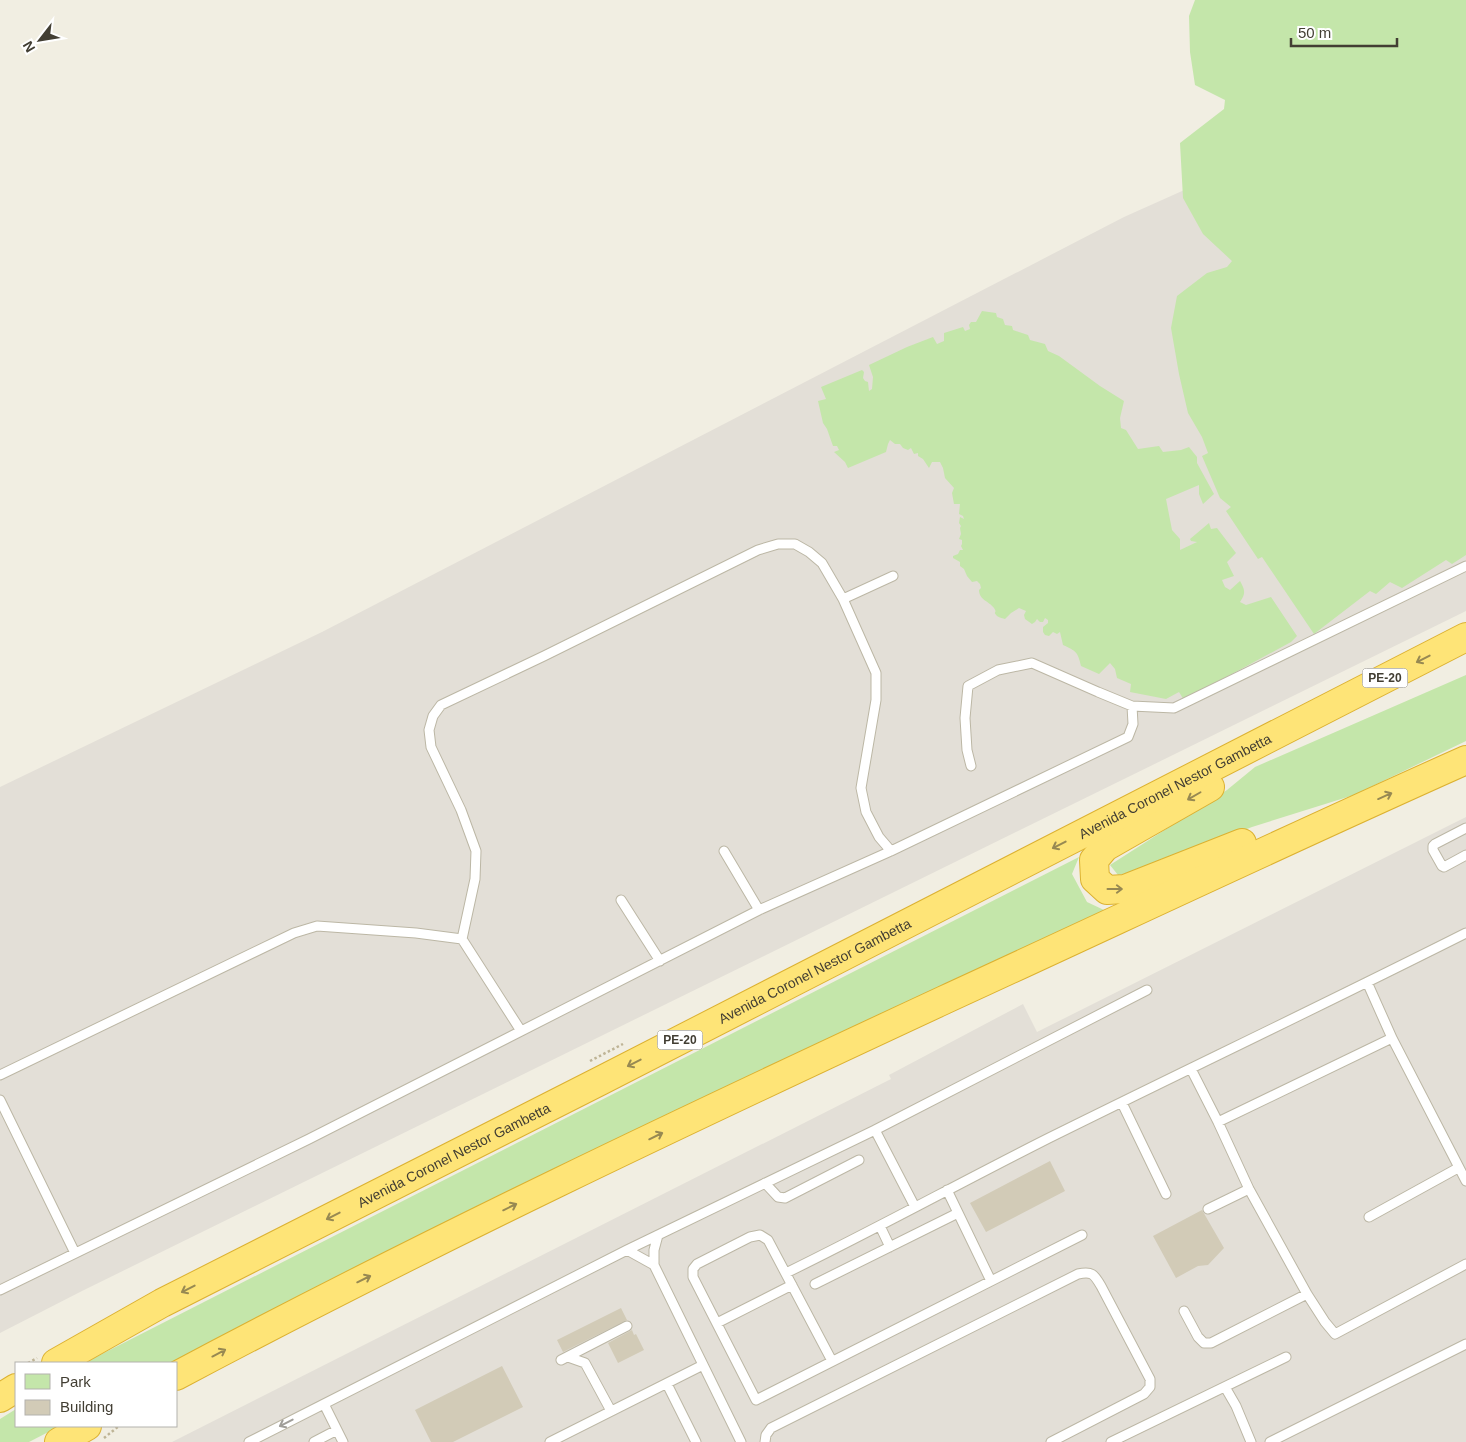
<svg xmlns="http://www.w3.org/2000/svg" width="1466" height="1442" viewBox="0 0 1466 1442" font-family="Helvetica,sans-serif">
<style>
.industrial{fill:#e3dfd7}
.green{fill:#c4e6aa}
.building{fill:#d2cbb7}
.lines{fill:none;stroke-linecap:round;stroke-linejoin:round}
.service-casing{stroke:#bcb7a5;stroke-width:11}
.trunk-casing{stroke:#dcb131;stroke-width:30}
.path{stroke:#beb496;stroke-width:2.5;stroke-dasharray:2.5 2.5;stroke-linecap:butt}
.service{stroke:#fff;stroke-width:9}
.trunk{stroke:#fee477;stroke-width:28}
.oneway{stroke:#978952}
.oneway2{stroke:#a09e99}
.labels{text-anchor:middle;stroke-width:4;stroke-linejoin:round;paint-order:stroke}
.shield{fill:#fff;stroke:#7b7870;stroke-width:1}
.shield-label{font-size:12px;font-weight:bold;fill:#423e33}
.street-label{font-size:14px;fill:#423e33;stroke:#fff}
</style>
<rect width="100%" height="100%" fill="#f1eee2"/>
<path class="industrial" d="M 1466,34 L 1466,611 L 82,1291 L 0,1333 L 0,787 L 322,632 L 1124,217 L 1200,183 Z
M 1466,817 L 1466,1442 L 172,1442 L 891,1079 L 889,1075 L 1023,1004 L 1037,1032 Z"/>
<path class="green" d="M 1195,0 L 1466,0 L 1466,555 L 1452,564 L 1446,560 L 1402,588 L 1390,582 L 1376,594 L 1370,591 L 1314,634 L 1262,557 L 1258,559 L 1226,511 L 1231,507 L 1220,498 L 1202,456 L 1208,453 L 1202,437 L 1188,413 L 1179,374 L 1171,328 L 1177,296 L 1207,273 L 1227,267 L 1232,261 L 1203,234 L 1183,198 L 1180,143 L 1224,109 L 1225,100 L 1195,85 L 1190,52 L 1189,16 Z
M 982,311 L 996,313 L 997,317 L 1003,319 L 1005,325 L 1012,326 L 1013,330 L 1028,335 L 1030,340 L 1045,344 L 1048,351 L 1059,356 L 1100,386 L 1124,401 L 1120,418 L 1121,428 L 1126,430 L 1138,449 L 1159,446 L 1163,452 L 1181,450 L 1189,447 L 1197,457 L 1197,463 L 1214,494 L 1203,504 L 1199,494 L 1199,485 L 1166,499 L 1172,530 L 1180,539 L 1180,550 L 1197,542 L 1191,541 L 1190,539 L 1209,523 L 1211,529 L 1217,528 L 1236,553 L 1227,562 L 1234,576 L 1222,580 L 1225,587 L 1230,590 L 1240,581 C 1245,590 1246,593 1240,602 L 1246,605 L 1271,597 L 1297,636 L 1291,642 L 1184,700 L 1179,692 L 1166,699 L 1130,692 L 1131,684 L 1117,678 L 1115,669 L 1110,663 L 1099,674 L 1081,666 C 1078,652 1076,651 1063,645 L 1060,632 L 1057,634 L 1053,632 L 1049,636 L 1045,635 L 1043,632 L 1043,627 L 1048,623 L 1048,620 L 1045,618 L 1043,622 L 1040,622 L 1037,619 L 1035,622 L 1032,624 L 1025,619 L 1024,615 L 1026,611 L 1019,608 L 1011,613 L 1005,619 C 1003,618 1000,618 997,616 C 992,611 998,614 994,608 C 989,601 979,600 979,590 L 981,588 L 980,584 L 977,581 L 972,582 L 967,576 L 964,569 L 960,566 L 960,562 L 953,558 L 953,556 L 958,554 L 960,550 L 963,550 L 961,546 L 962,544 L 962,540 L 959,539 L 961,534 L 960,528 L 961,526 L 959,523 L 960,517 L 964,519 L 963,516 L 959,514 L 960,504 L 954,504 L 952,493 L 954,488 L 945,478 L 943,468 L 940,462 L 932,462 L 929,468 L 923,459 L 918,456 L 918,453 L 914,454 L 911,448 L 908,450 L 903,448 L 900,444 L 895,444 L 890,440 L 888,444 L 886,452 L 848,468 L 845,462 L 834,452 L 839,450 L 837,446 L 833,446 L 827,429 L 823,423 L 818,401 L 826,399 L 821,387 L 862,370 L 864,372 L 863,378 L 865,381 L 868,382 L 869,391 L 872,389 L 873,377 L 869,365 L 907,347 L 933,337 L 937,344 L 944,341 L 944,333 L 963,327 L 965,331 L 970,329 L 969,325 L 971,322 L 976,322 Z
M 1466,675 L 1466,741 L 1354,795 L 1252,827 L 1144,869 L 1118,875 L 1110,865 L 1227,790 L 1255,767 Z
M 1079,857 L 1072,874 L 1087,902 L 1104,910 L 678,1110 L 176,1366 L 176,1363 L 86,1363 L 96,1357 Z
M 16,1409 L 16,1426 L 60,1426 L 29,1442 L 0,1442 L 0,1419 Z"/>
<path class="building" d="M 1050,1161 L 1065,1191 L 986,1232 L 970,1203 Z
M 1202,1210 L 1224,1248 L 1208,1265 L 1198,1266 L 1176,1278 L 1153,1236 Z
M 621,1308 L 627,1320 L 563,1352 L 557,1340 Z
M 632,1330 L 634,1335 L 636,1334 L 644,1350 L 618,1363 L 608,1343 Z
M 502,1366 L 523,1407 L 453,1442 L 431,1442 L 415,1410 Z"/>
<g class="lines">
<defs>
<path id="service" d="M 843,599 L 893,576
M 971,766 L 967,750 L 965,718 L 968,686 L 998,670 L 1032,663 L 1098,692 L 1132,706 L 1174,708 L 1466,566
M 1466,828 L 1435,844 L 1433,846 L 1433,850 L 1442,866 L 1444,867 L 1466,855
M 724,851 L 759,910
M 621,900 L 660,961
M 1367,982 L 1392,1038 L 1466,1181
M 521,1031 L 462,939 L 475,879 L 476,851 L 461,810 L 431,747 L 429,730 L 433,716 L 441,705 L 544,656 L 758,550 L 778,544 L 795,544 L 809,552 L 822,563 L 843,599 L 876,673 L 876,700 L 861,788 L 866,812 L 879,837 L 891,851
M 1191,1069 L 1218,1122 L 1249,1189 L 1307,1294 L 1325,1322 L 1335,1334 L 1466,1264
M 0,1075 L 294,933 L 317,926 L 416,933 L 462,939
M 0,1100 L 75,1253
M 1122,1103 L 1166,1194
M 1218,1122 L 1392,1038
M 875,1130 L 915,1207
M 765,1183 L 778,1197 L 785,1198 L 859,1160
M 947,1190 L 991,1281
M 1208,1209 L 1249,1189
M 1369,1217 L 1458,1168
M 880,1226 L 890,1247
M 658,1235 L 654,1250 L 654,1265 L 741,1442
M 627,1250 L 654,1265
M 786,1273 C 872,1231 956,1185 1041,1142 C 1182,1072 1325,1004 1466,933
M 815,1284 L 958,1213
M 0,1290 L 309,1139 L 759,910 L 891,851 L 1128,737 L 1133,724 L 1132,706
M 1184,1311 L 1198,1337 L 1204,1343 L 1211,1343 L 1307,1294
M 717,1323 L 792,1285
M 568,1357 L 585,1363 L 611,1411
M 561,1360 L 627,1326
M 832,1361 L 768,1240 L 760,1235 L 750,1237 L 697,1264 L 693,1269 L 693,1277 L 756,1400 L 1082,1235
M 667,1384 L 696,1442
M 1225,1387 L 1236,1406 L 1251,1442
M 324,1404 L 343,1442
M 249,1442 L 627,1250 L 875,1130 L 1147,990
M 314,1442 L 337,1430
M 550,1442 L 703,1365
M 765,1442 L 766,1435 L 771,1428 L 1078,1274 C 1092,1271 1094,1274 1101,1286 L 1150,1379 L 1150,1387 L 1144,1394 L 1051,1442
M 1111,1442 L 1286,1357
M 1270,1442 L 1466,1344"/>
<g id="trunk">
<path d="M 1210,787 L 1105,847 L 1094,860 L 1095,879 L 1107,890 L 1125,889 L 1242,843"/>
<path id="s1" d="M 56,1363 L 162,1303 L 600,1081 L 1466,637"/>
<path d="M 176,1376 C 428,1242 686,1120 944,1000 C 1118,920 1291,838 1466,760"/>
<path d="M 0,1398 L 16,1388"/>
<path d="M 59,1442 L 87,1426"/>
</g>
</defs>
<use href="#service" class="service-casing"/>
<use href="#trunk" class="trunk-casing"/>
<path class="path" d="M 590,1061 L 623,1044
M 28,1363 L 37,1358
M 104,1438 L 119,1426"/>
<use href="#service" class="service"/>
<use href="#trunk" class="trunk"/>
</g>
<defs><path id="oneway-shaft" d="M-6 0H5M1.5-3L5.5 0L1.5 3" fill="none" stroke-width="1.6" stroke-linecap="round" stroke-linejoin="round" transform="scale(1.25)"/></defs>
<g class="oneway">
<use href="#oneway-shaft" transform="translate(1423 659) rotate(153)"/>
<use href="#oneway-shaft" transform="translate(1194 796) rotate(150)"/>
<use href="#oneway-shaft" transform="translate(1385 796) rotate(-24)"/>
<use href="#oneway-shaft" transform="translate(1059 845) rotate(153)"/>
<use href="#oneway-shaft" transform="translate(1115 889)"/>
<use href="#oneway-shaft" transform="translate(634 1063) rotate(153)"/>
<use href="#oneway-shaft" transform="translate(656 1136) rotate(-26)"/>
<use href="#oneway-shaft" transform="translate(510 1207) rotate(-26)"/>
<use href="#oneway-shaft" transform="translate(333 1216) rotate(153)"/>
<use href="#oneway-shaft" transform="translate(364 1279) rotate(-26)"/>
<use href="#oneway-shaft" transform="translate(188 1289) rotate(153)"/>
<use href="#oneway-shaft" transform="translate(219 1353) rotate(-28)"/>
</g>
<use class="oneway2" href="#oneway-shaft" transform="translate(286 1423) rotate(153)"/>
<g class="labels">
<g class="shield">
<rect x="1362.5" y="668.5" width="45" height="19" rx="4"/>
<rect x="657.5" y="1030.5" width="45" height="19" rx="4"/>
</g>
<g class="shield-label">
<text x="1385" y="682">PE-20</text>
<text x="680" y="1044">PE-20</text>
</g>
<g class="street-label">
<text dy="5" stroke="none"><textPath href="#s1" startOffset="1259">Avenida Coronel Nestor Gambetta</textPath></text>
<text dy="5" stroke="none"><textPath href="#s1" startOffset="854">Avenida Coronel Nestor Gambetta</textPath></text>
<text dy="5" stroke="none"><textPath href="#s1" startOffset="449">Avenida Coronel Nestor Gambetta</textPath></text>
</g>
</g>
<rect x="15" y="1362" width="162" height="65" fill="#ffffff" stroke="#b3b2ad"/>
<rect x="25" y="1374" width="25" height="15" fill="#c4e6aa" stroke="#b3b2ad"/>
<text x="60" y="1387" font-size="15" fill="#423e33">Park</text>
<rect x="25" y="1400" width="25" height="15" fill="#d2cbb7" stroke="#b3b2ad"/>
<text x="60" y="1412" font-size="15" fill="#423e33">Building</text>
<g transform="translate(40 40) rotate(239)" stroke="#ffffff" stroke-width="4" paint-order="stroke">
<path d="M0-4L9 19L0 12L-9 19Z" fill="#423e33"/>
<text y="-8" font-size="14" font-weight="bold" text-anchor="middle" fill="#423e33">N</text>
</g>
<path d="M1291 38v8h106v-8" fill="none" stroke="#423e33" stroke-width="2.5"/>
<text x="1298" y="38" font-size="15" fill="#423e33" stroke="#ffffff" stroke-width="4" paint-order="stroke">50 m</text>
</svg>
